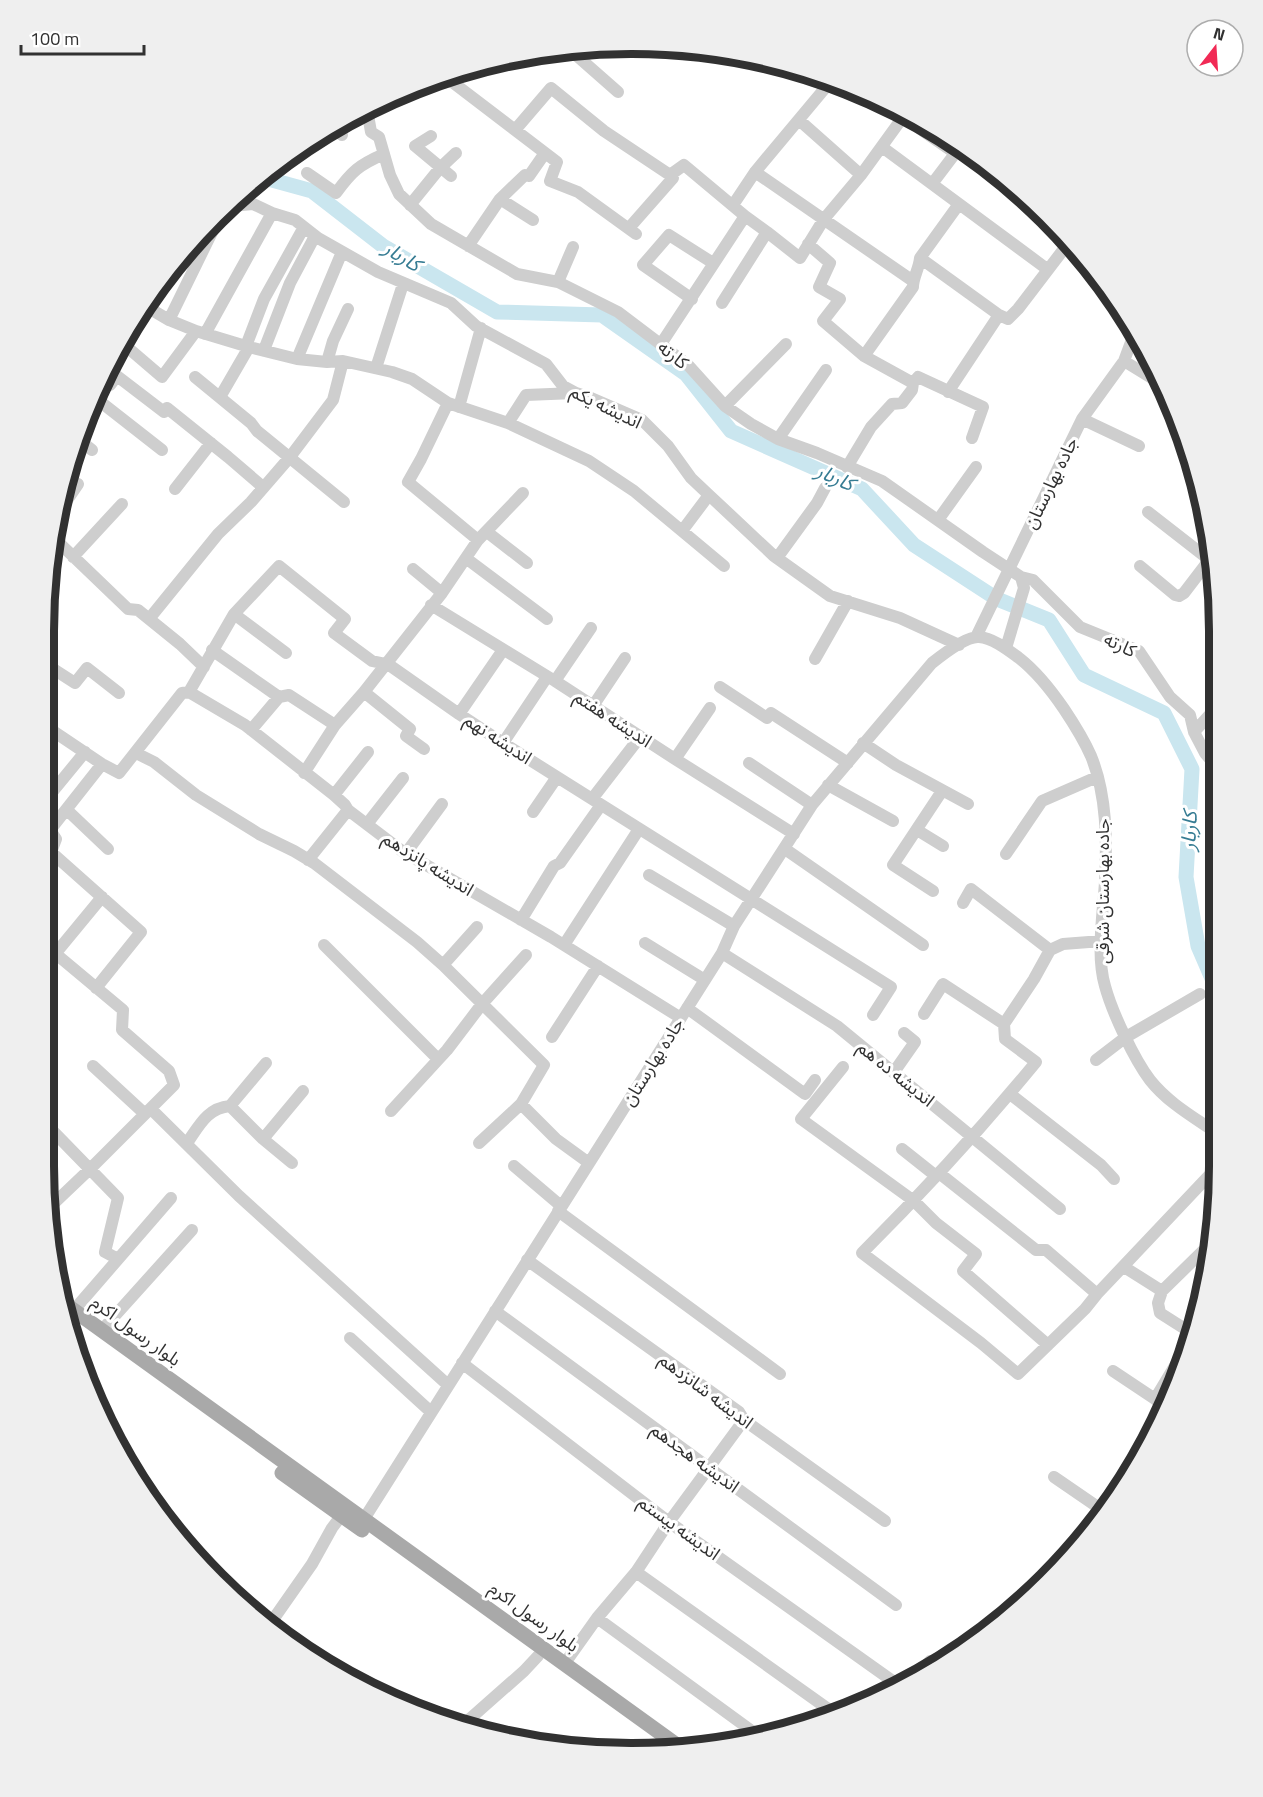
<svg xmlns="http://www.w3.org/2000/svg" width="1263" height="1797" viewBox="0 0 1263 1797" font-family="'Titillium Web','Noto Sans Arabic',sans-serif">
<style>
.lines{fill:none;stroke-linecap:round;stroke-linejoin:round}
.river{stroke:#cae6ef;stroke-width:15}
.minor{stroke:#cecece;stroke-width:12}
.major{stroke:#a9a9a9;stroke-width:15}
.labels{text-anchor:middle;stroke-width:6;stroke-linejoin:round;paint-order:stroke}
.street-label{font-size:18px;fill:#313131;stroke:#fff}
.water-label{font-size:20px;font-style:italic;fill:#367c93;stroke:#fff}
.rim{fill:none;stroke:#313131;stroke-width:8}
</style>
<rect width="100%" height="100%" fill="#fff"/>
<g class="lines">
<path class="river" d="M 261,177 L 312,191 L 383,246 L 497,312 L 602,315 L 686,374 L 731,431 L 862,489 L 914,545 L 997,599 L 1049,620 L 1084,675 L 1164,713 L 1192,769 L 1186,877 L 1198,946 L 1217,990"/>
<path class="minor" d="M 568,48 L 618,92
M 443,75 L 557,162 L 550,181 L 578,192 L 636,234
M 887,102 L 903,117 L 955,153
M 367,109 L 371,132 L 379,137 L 390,175 L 399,194 L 431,224 L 517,274 L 558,282 L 618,312 L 688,365 L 725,406 L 751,424 L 778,439 L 817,453 L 882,481 L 983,552 L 1021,577 L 1024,588 L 1006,648
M 799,120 L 861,175
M 332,126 L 342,135
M 515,130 L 551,88 L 604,131 L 670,175 L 684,165 L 745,216 L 767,232 L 800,258 L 824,219 L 861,175 L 903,117
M 431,136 L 415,146 L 451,176
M 882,147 L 1047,269
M 755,172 L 913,281
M 307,173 L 336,193 C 352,171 359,165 384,154
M 932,184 L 960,147
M 500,199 L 533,220
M 410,205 L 440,168 L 456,153
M 733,205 L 755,172 L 831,81
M 231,206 L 253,204 L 272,213 L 295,220 L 318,238 L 378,272 L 451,303 L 476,326 L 546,364 L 563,386 L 576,393 L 591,398 L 642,420 L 668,446 L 691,478 L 709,495 L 774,556 L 830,596 L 900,618 L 959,645
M 629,228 L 673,178 L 670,175
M 808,244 L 830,263 L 819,287 L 840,299 L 823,321 L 864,356 L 913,383 L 918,377 L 983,407 L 972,438
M 468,246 L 500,199 L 525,175 L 529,176 L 545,153
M 920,258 L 999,315
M 558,282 L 573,247
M 692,299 L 643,265 L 669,235 L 713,263
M 722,303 L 767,232
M 147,307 L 169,320 L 196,331 L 249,347 L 297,359 L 327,362 L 343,361 L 392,372 L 412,379 L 448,403 L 508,423 L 526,395 L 575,393
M 169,320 L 217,222
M 205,334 L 272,213
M 120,341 L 162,377 L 196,331
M 661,344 L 745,216
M 246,346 L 264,299 L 304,227
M 264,350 L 290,283 L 315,236
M 864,356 L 913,287 C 913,277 919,269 920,258 L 959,204
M 297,359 L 342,252
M 1124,361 L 1163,385
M 327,362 L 333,341 L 348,309
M 376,368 L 403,284
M 195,377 L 251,423 L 257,431 L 344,502
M 102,379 L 110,385 L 117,376 L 164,412 L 167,408 L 228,457 L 263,487
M 948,392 L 999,315 L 1008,319 L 1018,309 L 1070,241 L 1072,243
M 93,396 L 162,450
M 220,397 L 249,347
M 448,403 L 421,459 L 408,482 L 478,540
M 725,406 L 786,344
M 459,407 L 481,328
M 1082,419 L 1139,446
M 508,423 L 589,461 L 634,491 L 724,566
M 78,439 L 92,450
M 778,439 L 826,370
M 847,467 L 871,427 L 892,404 L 902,403 L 912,390 L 913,383
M 175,489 L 211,443
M 60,500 L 65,503 L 78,484
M 1148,512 L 1207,558 L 1214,559
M 938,520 L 976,467
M 682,531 L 709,495
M 487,532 L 527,563
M 53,537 L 128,609 L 138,610 L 180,644 L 204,667
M 73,557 L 122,504
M 777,558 L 817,503 L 825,488
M 467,559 L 547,619
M 1140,566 L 1175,595 L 1179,596 L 1184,593 L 1210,559
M 413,569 L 442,593
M 1021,577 L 1033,580 L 1080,627 L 1139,651 L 1170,697 L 1190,715 L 1194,732 L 1205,753 L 1216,766
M 431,605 L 555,681 L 675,759 L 794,834
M 234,614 L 286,653
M 149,619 L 218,534 L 251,502 L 290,457 L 333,400 L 343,361
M 976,637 L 1082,419 L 1124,361 L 1134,334
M 212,650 L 279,697 L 289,695 L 335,725
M 815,659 L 848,601
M 44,663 L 75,683 L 87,668 L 119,693
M 555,681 L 591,628
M 720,687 L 767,718 L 771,713 L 848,763
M 189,692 L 234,614 L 279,566 L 345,619 L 334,633 L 372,661 L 386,664 L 392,667 L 459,714 L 503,743 L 891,987 L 873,1015
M 189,692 L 245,725 L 334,795 L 345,805 L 348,810 L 402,851 L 551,937 L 681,1018
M 364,692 L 410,729 L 406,736 L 424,749
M 593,706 L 625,658
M 459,714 L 503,650
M 44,725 L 102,764 L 119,773 L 182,693 L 189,692
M 251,730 L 279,697
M 1194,732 L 1215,709
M 503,743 L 547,677
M 863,743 L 896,765 L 968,804
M 136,753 L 154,762 L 196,795 L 259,834 L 294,851 L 314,863 L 417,942 L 443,965 L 544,1065 L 521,1104 L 479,1143
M 675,759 L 710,708
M 749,763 L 812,805
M 304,773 L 335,725 L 364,692 L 442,593 L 478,540 L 523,493
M 828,785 L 893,821
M 334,795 L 368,752
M 592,799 L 640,737
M 44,802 L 85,752
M 67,810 L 108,849
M 533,812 L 557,777
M 367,824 L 403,778
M 917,830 L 943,846
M 785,849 L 923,945
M 406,853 L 442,804
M 1006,854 L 1042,801 L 1097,777
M 308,860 L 348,810
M 649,875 L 734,926
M 933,891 L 893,865 L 942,791
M 963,903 L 971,889 L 1050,950
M 521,920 L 554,866 L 560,863 L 601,805
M 1102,941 L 1063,944 L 1050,950 L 1034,979 L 1004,1024 L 1005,1039 L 1036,1062 C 981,1129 923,1192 862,1253 L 981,1343 L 1018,1374 L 1085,1309 L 1097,1294 L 1218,1166
M 645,943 L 705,980
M 44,944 L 123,1010 L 122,1030 L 169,1071 L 174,1085 L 91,1168 L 49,1208
M 324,945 L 438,1059
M 564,945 L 639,829
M 722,953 L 837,1026 L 1060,1209
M 55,954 L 102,897
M 443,965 L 477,927
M 96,988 L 141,932 L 51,852 L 56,839 L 50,830 L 102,764
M 687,1008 L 805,1094 L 815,1080
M 924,1014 L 943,984 L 1004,1024
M 552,1037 L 598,966
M 1096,1060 L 1126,1037 L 1200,994
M 93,1066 L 145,1114
M 843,1067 L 801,1119 L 914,1201 L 936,1223 L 976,1254 L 963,1271 L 1048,1345
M 894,1072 L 915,1042 L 904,1033
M 1010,1094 L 1101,1165 L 1114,1179
M 521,1104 L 556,1139 L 589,1163
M 230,1106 L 263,1139 L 292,1163
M 151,1109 L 239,1196 L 448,1385
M 391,1111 L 447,1050 L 482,1004 L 526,955
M 44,1122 L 118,1198 L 105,1252 L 118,1259
M 263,1139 L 303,1091
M 187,1143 C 199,1126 207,1108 230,1106 L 266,1063
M 902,1149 L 936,1176
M 514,1166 L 561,1206
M 939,1173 L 1036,1250 L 1046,1250 L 1097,1294
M 558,1211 L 780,1374
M 527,1260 L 739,1412 L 744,1420 L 885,1521
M 1124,1267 L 1162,1291 L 1212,1242
M 1162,1291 L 1158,1303 L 1160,1313 L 1193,1334
M 74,1310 L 171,1198
M 495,1311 L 896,1605
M 102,1330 L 192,1230
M 350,1338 L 431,1412
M 462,1363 L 669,1522 L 901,1687
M 1113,1371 L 1155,1399 L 1165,1408
M 1155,1399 L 1191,1339
M 1054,1477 L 1105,1512
M 364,1519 L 722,953 L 734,926 L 812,805 L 932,663 C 942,655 966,636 979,637 C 993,638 1008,650 1019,658 C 1037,672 1051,690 1064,709 C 1074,724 1084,740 1091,756 C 1107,795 1107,841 1105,882 C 1103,913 1096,956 1105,986 C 1112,1012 1134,1059 1150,1080 C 1168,1103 1195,1118 1218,1134
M 636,1572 L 831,1711
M 597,1618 L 756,1734
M 270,1624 L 312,1564 L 332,1528 L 341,1516
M 565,1663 L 597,1618 L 636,1572 L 669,1522 L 744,1420
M 914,1678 L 930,1661 L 933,1665
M 464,1724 L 524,1671 L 538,1656"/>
<path class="major" d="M 61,1301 L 681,1748
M 282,1473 L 362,1530"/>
</g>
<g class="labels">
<g class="street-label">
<text transform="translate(673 355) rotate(39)" y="6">کارته</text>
<text transform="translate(606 407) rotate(26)" y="6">اندیشه یکم</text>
<text transform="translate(1051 483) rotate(-64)" y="6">جاده بهارستان</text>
<text transform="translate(1120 645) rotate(26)" y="6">کارته</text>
<text transform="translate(613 719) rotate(33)" y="6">اندیشه هفتم</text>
<text transform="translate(498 739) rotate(33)" y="6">اندیشه نهم</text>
<text transform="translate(428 864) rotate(32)" y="6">اندیشه پانزدهم</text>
<text transform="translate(1103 891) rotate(-90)" y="6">جاده بهارستان شرقی</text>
<text transform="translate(653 1062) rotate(-58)" y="6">جاده بهارستان</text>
<text transform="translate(896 1074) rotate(39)" y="6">اندیشه ده هم</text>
<text transform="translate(136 1331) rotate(36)" y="6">بلوار رسول اکرم</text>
<text transform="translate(706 1391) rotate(37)" y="6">اندیشه شانزدهم</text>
<text transform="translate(695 1458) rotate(36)" y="6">اندیشه هجدهم</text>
<text transform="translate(679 1528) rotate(36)" y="6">اندیشه بیستم</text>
<text transform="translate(534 1617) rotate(36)" y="6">بلوار رسول اکرم</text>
</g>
<g class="water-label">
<text transform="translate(402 256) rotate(31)" y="7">کاربار</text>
<text transform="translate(835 477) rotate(24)" y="7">کاربار</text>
<text transform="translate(1189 831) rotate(-87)" y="7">کاربار</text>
</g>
</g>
<path d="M0 0H1263V1797H0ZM631 54H632A577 577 0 0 1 1209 631V1166A577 577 0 0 1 632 1743H631A577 577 0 0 1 54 1166V631A577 577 0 0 1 631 54Z" fill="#efefef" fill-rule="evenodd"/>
<path class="rim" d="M631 54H632A577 577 0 0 1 1209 631V1166A577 577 0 0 1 632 1743H631A577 577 0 0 1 54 1166V631A577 577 0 0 1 631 54Z"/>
<g transform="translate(1215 48) rotate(17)"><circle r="28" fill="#ffffff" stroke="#adadad" stroke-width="1.5"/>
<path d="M0-4.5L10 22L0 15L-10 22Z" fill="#f12a55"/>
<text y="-9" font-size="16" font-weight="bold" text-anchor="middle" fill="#313131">N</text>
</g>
<path d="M21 45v9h123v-9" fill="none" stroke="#313131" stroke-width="3"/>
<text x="30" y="45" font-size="18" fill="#313131" stroke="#ffffff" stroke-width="4.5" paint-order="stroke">100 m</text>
</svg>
